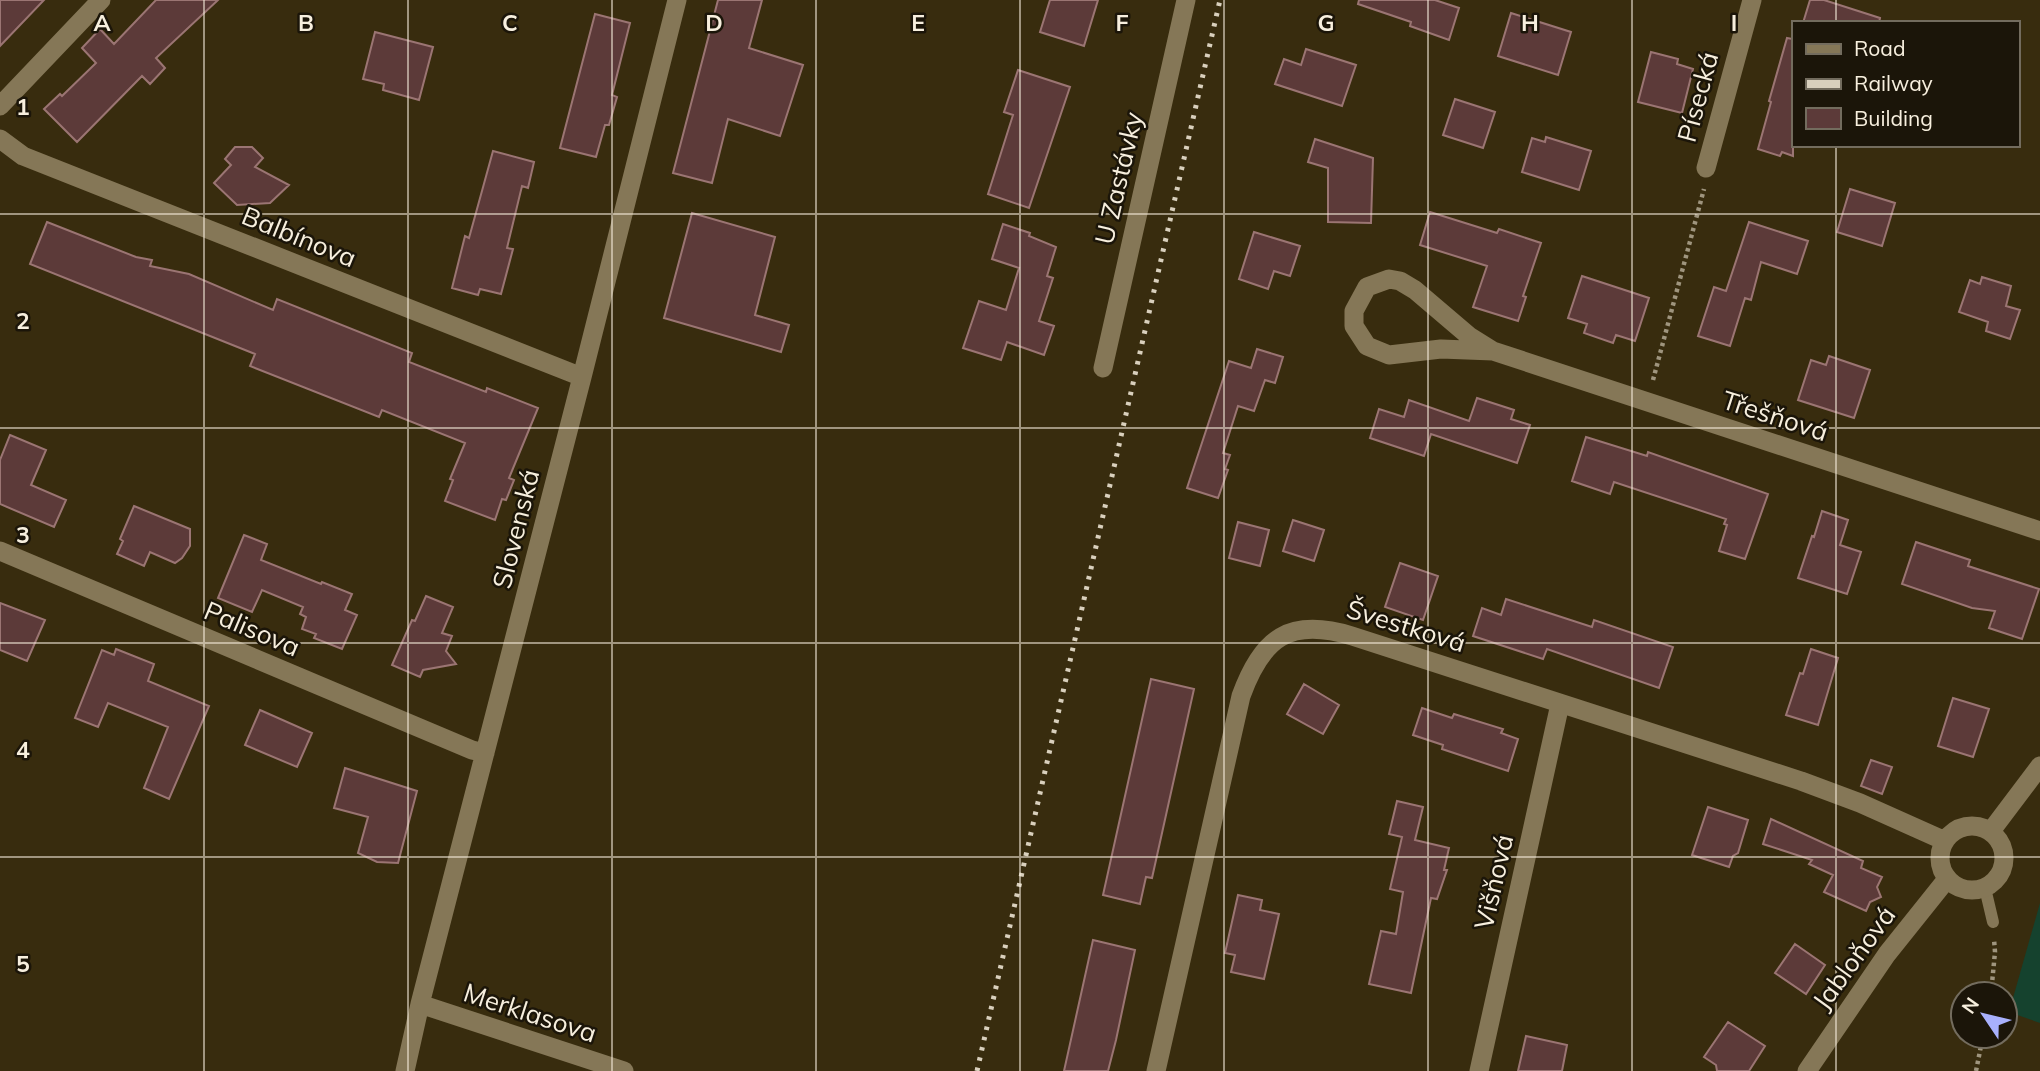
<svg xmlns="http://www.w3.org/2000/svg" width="2040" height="1071" viewBox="0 0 2040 1071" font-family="Mulish,sans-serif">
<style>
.green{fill:#15422e}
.building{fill:#5c3a39;stroke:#9b7573;stroke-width:2}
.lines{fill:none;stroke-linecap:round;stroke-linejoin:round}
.path{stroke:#9f957e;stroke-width:4.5;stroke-dasharray:3.5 3.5;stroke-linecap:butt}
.service{stroke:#857757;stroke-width:12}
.minor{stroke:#857757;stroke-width:19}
.rail{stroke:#d9d0bd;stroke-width:5;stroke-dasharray:3.5 7;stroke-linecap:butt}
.grid{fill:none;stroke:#f7efde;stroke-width:2;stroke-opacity:0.55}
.labels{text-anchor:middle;stroke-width:5;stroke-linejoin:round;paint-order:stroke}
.street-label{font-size:26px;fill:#f7efde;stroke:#1b1509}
.grid-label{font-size:23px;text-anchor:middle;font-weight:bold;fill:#f7efde;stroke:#1b1509;stroke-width:5;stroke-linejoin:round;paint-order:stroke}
</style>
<rect width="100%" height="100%" fill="#382c0e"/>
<path class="green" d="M 2040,903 L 2040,1023 L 2009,1012 Z"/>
<path class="building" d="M 0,0 L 44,0 L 0,46 Z
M 156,0 L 218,0 L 156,58 L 165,68 L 150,84 L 142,76 L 77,142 L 44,109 L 60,94 L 62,96 L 96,63 L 82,48 L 100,29 L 114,44 Z
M 718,0 L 762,0 L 749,48 L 803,65 L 780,136 L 728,119 L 712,183 L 673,173 Z
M 1050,0 L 1098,0 L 1084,46 L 1040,32 Z
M 1359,0 L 1435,0 L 1459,8 L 1449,40 L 1410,26 L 1411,22 L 1358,4 Z
M 1810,0 L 1824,0 L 1880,18 L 1879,23 L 1803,23 Z
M 1511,13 L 1571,32 L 1558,75 L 1498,56 Z
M 595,14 L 630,23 L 612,95 L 617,97 L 609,125 L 605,125 L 596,157 L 560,148 Z
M 375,32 L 433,47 L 419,100 L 383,90 L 384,84 L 363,79 Z
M 1787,38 L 1793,39 L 1793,156 L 1782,152 L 1780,156 L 1758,149 L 1771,102 L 1769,101 Z
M 1306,49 L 1356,65 L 1342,106 L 1275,84 L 1284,59 L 1301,65 Z
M 1651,52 L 1678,59 L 1677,64 L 1693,69 L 1682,113 L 1638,102 Z
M 1018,70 L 1070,87 L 1029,208 L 988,194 L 1013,115 L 1004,112 Z
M 1455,99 L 1495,112 L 1483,148 L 1443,135 Z
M 1546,137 L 1591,151 L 1579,190 L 1522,172 L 1532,138 L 1545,142 Z
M 1315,139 L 1373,158 L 1371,223 L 1328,222 L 1328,168 L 1308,162 Z
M 235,147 L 252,147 L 263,158 L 255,167 L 289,185 L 270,203 L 237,205 L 214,183 L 231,165 L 225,159 Z
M 493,151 L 534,162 L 528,188 L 522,186 L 507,248 L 513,249 L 501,294 L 480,289 L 478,295 L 452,288 L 465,236 L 469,238 Z
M 1850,189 L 1895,203 L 1882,246 L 1837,232 Z
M 1430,212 L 1497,233 L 1499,229 L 1541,243 L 1523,296 L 1526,297 L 1518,321 L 1473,307 L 1487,266 L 1420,245 Z
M 692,213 L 775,237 L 755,315 L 789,325 L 781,352 L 664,318 Z
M 47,222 L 136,257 L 152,260 L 150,266 L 189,274 L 273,310 L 277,299 L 412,353 L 409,362 L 486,392 L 487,388 L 538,408 L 509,478 L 514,480 L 506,500 L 502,499 L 495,520 L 445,501 L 453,480 L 450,479 L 465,443 L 382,410 L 379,417 L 250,366 L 255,354 L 30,264 Z
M 1749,222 L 1808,241 L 1797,274 L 1761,262 L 1751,300 L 1745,298 L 1730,346 L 1698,336 L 1714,287 L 1726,291 Z
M 1003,224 L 1030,233 L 1029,236 L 1056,247 L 1047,276 L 1053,278 L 1039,321 L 1054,326 L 1044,355 L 1007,342 L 1001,360 L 963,348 L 979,301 L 1006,310 L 1019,268 L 992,259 Z
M 1254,232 L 1300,246 L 1290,276 L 1274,271 L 1268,289 L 1239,279 Z
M 1582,276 L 1649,298 L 1635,341 L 1616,335 L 1613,343 L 1584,333 L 1587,324 L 1568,318 Z
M 1982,277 L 2011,286 L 2006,306 L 2020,310 L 2010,339 L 1986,331 L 1988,322 L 1959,312 L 1970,280 L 1980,284 Z
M 1257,349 L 1283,357 L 1275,383 L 1265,380 L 1254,411 L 1238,406 L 1223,453 L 1230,455 L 1225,469 L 1228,470 L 1218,498 L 1187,488 L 1229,361 L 1251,368 Z
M 1829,356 L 1870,370 L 1854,418 L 1798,400 L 1811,360 L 1826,365 Z
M 1477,398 L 1514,410 L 1511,419 L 1530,425 L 1517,463 L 1431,434 L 1424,456 L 1370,438 L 1379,409 L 1404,417 L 1409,400 L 1469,421 Z
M 10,435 L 46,450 L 31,485 L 66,500 L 54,527 L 0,504 L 0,460 Z
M 1586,437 L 1647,456 L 1648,452 L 1768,494 L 1745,559 L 1719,551 L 1727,525 L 1724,524 L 1726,519 L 1614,482 L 1610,494 L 1572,481 Z
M 134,506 L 190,529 L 190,546 L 182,558 L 175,563 L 150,552 L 144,566 L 117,554 L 123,541 L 120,539 Z
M 1822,511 L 1848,520 L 1840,545 L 1861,552 L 1847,594 L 1798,578 L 1812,536 L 1814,537 Z
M 1293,520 L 1324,530 L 1314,561 L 1283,551 Z
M 1238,522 L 1269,530 L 1260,566 L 1229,558 Z
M 244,535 L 267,544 L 261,560 L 321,584 L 322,582 L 352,594 L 345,610 L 357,615 L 342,649 L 314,638 L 316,634 L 302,629 L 306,617 L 300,614 L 303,607 L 262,590 L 252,612 L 218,598 Z
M 1916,542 L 1970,560 L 1968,566 L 2039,589 L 2022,639 L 1989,628 L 1995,611 L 1972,608 L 1902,584 Z
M 1400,563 L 1438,576 L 1423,620 L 1385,607 Z
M 426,596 L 453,607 L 442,633 L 452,636 L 446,651 L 456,664 L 423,670 L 420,677 L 392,665 L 412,620 L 415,621 Z
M 1506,599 L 1592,627 L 1594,620 L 1673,647 L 1659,688 L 1547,649 L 1543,659 L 1473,636 L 1482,608 L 1501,615 Z
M 0,603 L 45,620 L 27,661 L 0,650 Z
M 116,649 L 154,664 L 148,681 L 209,706 L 169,799 L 144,788 L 168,727 L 108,703 L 98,727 L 75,718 L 102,650 L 114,655 Z
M 1811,649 L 1838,658 L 1818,725 L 1786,715 L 1800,673 L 1803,674 Z
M 1151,679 L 1194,689 L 1152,878 L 1146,877 L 1140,904 L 1103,895 Z
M 1304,684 L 1339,705 L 1323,734 L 1287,714 Z
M 1953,698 L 1989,709 L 1973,757 L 1938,746 Z
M 1422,708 L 1452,718 L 1454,714 L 1503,729 L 1501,733 L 1518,739 L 1508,771 L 1442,749 L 1443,745 L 1413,735 Z
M 260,710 L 312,733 L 297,767 L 245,745 Z
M 1871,760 L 1892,767 L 1882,794 L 1861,786 Z
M 345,768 L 417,791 L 398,863 L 377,862 L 358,853 L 368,817 L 334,808 Z
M 1397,801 L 1423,807 L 1415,840 L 1449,848 L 1444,870 L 1447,870 L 1437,899 L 1431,898 L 1411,993 L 1369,984 L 1381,931 L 1396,934 L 1403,892 L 1390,889 L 1402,837 L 1389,834 Z
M 1708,807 L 1748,820 L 1738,853 L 1733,856 L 1729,867 L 1692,855 Z
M 1771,819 L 1863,861 L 1861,868 L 1882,877 L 1877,887 L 1881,897 L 1870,902 L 1866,911 L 1824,892 L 1833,875 L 1809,864 L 1812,860 L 1763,844 Z
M 1238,895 L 1262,900 L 1260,910 L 1279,914 L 1264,979 L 1231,972 L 1235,955 L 1225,953 Z
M 1093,940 L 1135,950 L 1116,1040 L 1108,1071 L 1064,1071 Z
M 1795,944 L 1825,965 L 1806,994 L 1775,973 Z
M 1728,1022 L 1765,1046 L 1749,1071 L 1717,1071 L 1716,1065 L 1704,1057 Z
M 1526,1036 L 1567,1045 L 1562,1071 L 1518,1071 Z"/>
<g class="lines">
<path class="path" d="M 1653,380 L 1704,189
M 1991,994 L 1995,952 L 1994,939
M 1976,1071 L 1983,1036"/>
<path class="service" d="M 1985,888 L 1993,922"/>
<path class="minor" d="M 0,106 L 101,0
M 0,139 L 23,156 L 582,377
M 1706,168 L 1752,0
M 1493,351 L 1469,336 L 1415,290 L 1400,281 L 1389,279 L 1367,287 L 1354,311 L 1354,326 L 1367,346 L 1389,355 L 1441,349 L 1493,351 L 2040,531
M 1103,368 L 1186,0
M 0,551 L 472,750 L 485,753
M1940 858a32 32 0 1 1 64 0a32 32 0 1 1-64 0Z
M 1991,831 L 2040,766
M 420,1004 L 624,1071
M 405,1071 L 420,1004 L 582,377 L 677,0
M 1156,1071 L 1241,696 C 1262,638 1289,617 1352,636 L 1801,781 L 1860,803 L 1945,841
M 1479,1071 L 1560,704
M 1807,1071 L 1887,954 L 1947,879"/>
<path class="rail" d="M 977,1071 L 1220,0"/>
</g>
<path class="grid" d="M 204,0 L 204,1071M 408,0 L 408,1071M 612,0 L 612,1071M 816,0 L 816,1071M 1020,0 L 1020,1071M 1224,0 L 1224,1071M 1428,0 L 1428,1071M 1632,0 L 1632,1071M 1836,0 L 1836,23M 1836,145 L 1836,1071M 0,214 L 2040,214M 0,428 L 2040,428M 0,643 L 2040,643M 0,857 L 2040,857"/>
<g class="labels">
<g class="street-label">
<text transform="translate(1698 97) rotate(-75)" y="9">Písecká</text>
<text transform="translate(1119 178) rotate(-77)" y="9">U Zastávky</text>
<text transform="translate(299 237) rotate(22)" y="9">Balbínova</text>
<text transform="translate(1775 416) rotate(18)" y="9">Třešňová</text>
<text transform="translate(516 529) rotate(-76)" y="9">Slovenská</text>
<text transform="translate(1406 626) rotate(17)" y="9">Švestková</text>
<text transform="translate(252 629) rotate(23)" y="9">Palisova</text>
<text transform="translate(1494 882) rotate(-77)" y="9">Višňová</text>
<text transform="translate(1854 958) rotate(-54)" y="9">Jabloňová</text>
<text transform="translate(530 1013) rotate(18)" y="9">Merklasova</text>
</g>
</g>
<g class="grid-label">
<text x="102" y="31">A</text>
<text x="306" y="31">B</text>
<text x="510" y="31">C</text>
<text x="714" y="31">D</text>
<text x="918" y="31">E</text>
<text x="1122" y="31">F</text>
<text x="1326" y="31">G</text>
<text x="1530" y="31">H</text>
<text x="1734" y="31">I</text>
<text x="23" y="115">1</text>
<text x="23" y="329">2</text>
<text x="23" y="543">3</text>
<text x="23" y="758">4</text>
<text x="23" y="972">5</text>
</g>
<rect x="1792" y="21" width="228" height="126" fill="#1b1509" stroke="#736c5e" stroke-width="2"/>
<rect x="1806" y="44" width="35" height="10" fill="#857757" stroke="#736c5e" stroke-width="2"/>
<text x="1854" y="56" font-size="21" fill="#f7efde">Road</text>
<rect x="1806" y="79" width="35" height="10" fill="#d9d0bd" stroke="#736c5e" stroke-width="2"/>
<text x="1854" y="91" font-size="21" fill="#f7efde">Railway</text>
<rect x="1806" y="108" width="35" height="21" fill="#5c3a39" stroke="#736c5e" stroke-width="2"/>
<text x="1854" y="126" font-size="21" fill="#f7efde">Building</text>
<g transform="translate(1984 1015) rotate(305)"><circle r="33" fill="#1b1509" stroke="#736c5e" stroke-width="2"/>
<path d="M0-5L12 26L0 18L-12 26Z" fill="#a8b0fc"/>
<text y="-10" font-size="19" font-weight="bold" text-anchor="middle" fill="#f7efde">N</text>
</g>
</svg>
